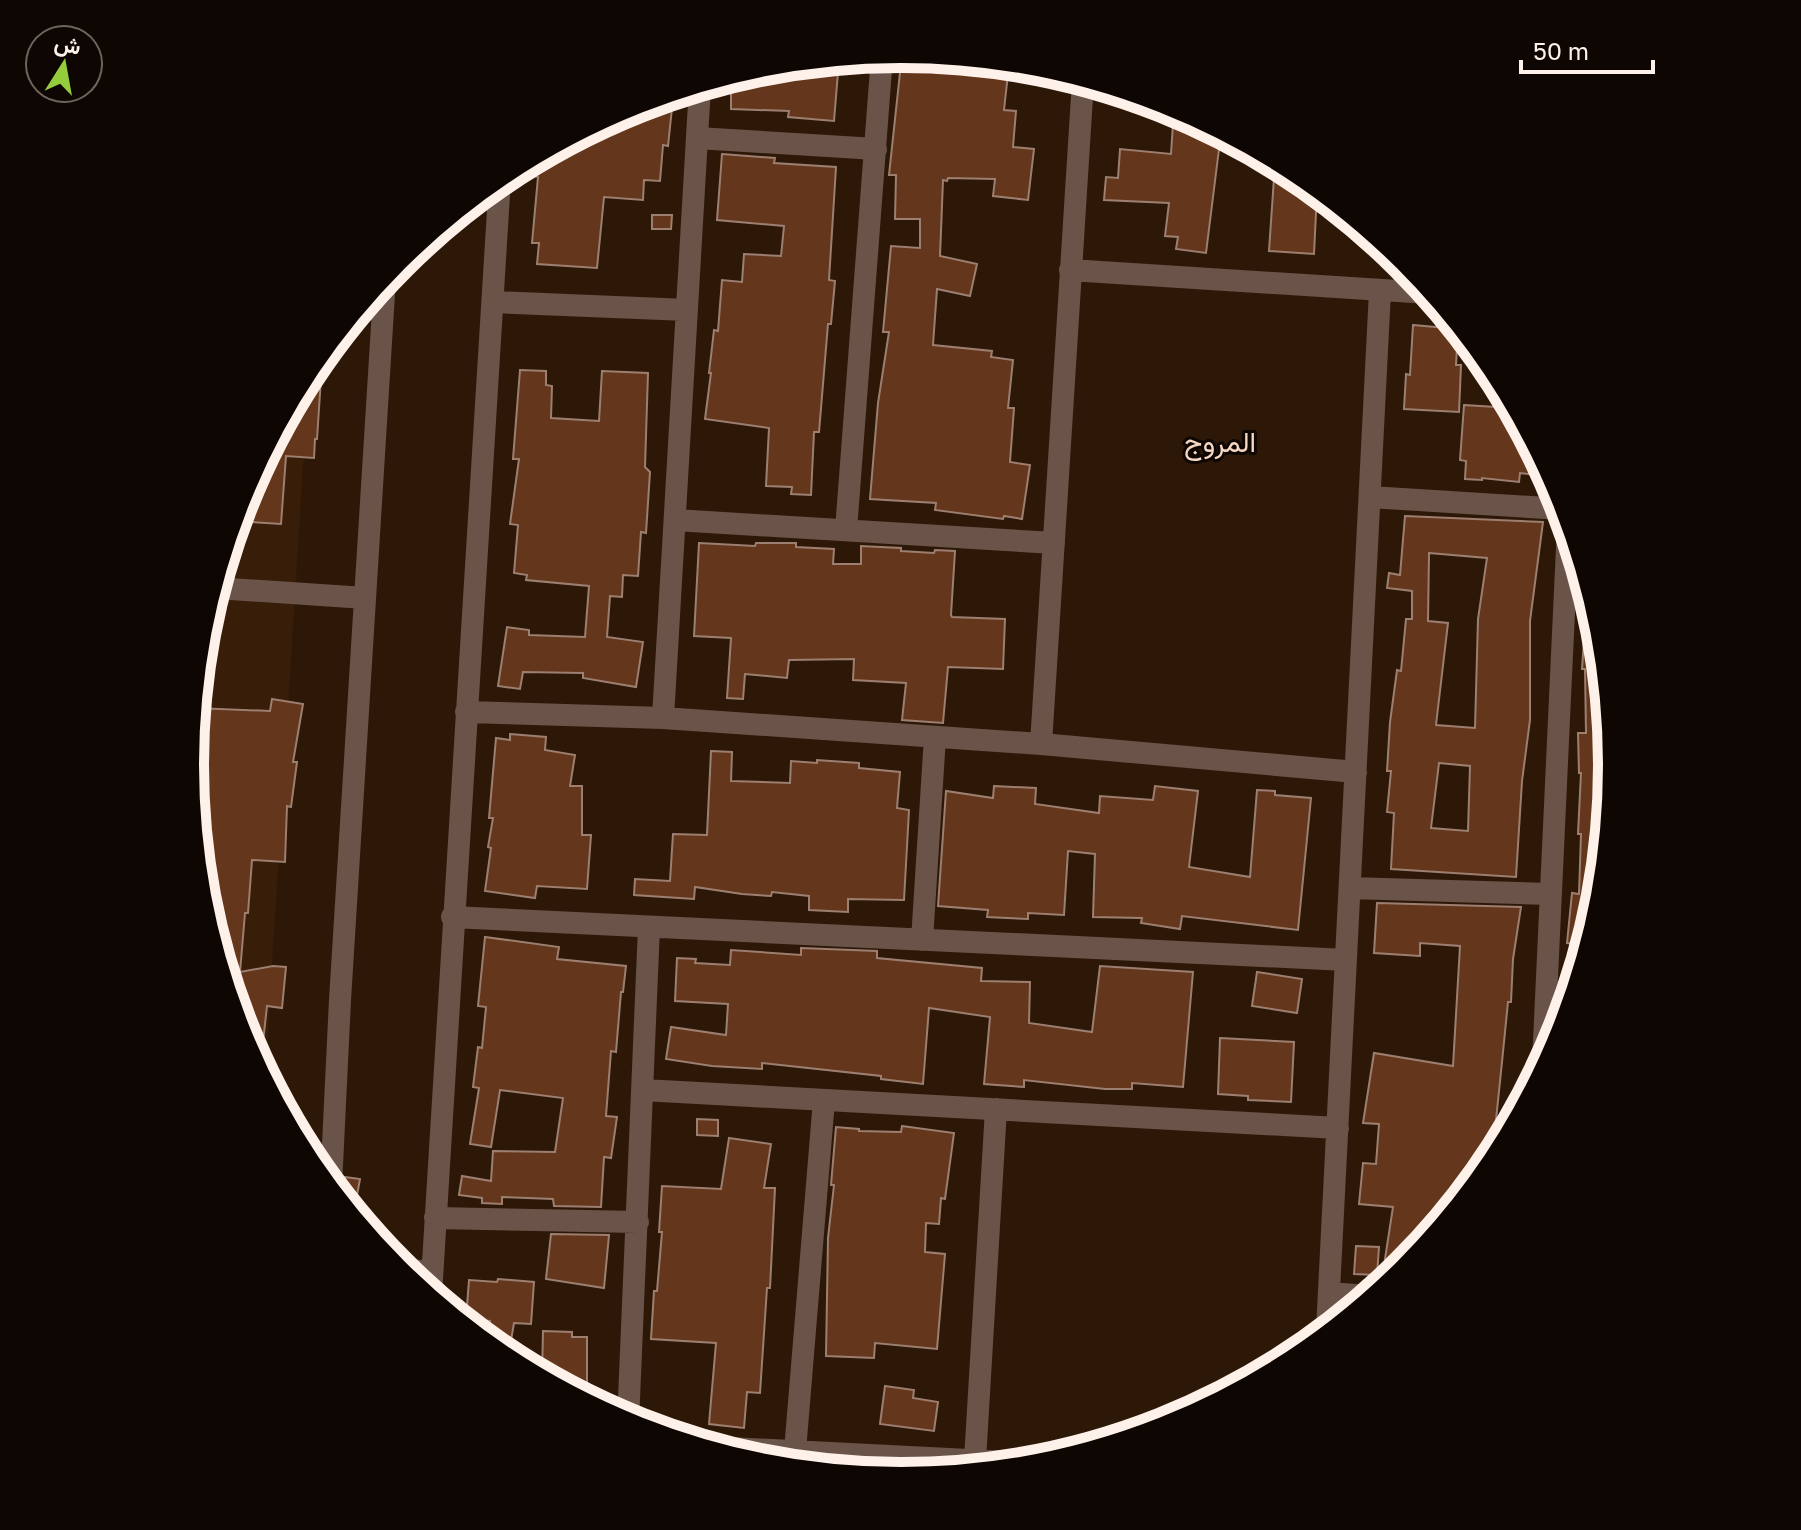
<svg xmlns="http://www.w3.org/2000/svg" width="1801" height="1530" viewBox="0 0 1801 1530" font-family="'Golos Text',Vazirmatn,sans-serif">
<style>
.built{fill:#381d08}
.building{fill:#64361b;stroke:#9c7f70;stroke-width:2;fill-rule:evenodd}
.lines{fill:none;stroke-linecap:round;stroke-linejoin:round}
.minor{stroke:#6a5449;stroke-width:22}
.labels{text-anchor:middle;stroke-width:6;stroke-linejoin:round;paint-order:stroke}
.neighbourhood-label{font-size:28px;fill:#f5d7c3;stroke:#0e0602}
.rim{fill:none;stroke:#fef1ea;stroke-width:10}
</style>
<rect width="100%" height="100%" fill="#2d1808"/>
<path class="built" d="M 309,371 L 270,996 L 266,1079 L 243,1037 L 203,903 L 190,765 L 203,626 L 244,492 Z"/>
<path class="building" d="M 902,54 L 1009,65 L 1004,110 L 1016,111 L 1013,147 L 1034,149 L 1028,200 L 993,196 L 995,179 L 948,178 L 947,181 L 943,180 L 940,256 L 977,264 L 970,296 L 937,289 L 933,345 L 992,351 L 991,357 L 1013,360 L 1008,408 L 1014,408 L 1010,462 L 1030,465 L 1022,519 L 1004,516 L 1003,519 L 935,510 L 936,503 L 870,499 L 878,403 L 889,332 L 883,332 L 891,246 L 920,248 L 920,219 L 895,219 L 896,175 L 889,175 Z
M 839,60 L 834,121 L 788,117 L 789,111 L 731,109 L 731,77 L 762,68 Z
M 640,105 L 672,108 L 668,146 L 663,145 L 660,181 L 644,180 L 643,200 L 604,197 L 597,268 L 537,264 L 539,243 L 532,243 L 538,177 L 512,171 L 629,108 Z
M 1174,109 L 1254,152 L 1219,149 L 1206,253 L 1176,249 L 1178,237 L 1165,236 L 1169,203 L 1104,200 L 1106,177 L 1118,178 L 1120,149 L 1171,154 Z
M 722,154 L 775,158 L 774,163 L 836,167 L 829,280 L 835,281 L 831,324 L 828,324 L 819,432 L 814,432 L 811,495 L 791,494 L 792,487 L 766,486 L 769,428 L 705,419 L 711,373 L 709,373 L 714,330 L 718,331 L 722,280 L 742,282 L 744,254 L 781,256 L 784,226 L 717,220 Z
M 1275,163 L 1296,174 L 1317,192 L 1314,254 L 1269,251 Z
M 652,215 L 672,215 L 671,229 L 652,229 Z
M 1413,325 L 1458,329 L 1456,365 L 1461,365 L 1459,412 L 1404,409 L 1406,374 L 1410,375 Z
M 520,370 L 546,371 L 546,385 L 552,386 L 551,418 L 599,421 L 602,371 L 648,373 L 645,467 L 650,472 L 646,533 L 641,532 L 638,576 L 623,575 L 622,597 L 610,596 L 607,637 L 643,642 L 636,687 L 583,678 L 583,673 L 523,672 L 520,689 L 498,686 L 507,627 L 529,630 L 529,635 L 585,637 L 589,586 L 526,580 L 527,575 L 514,573 L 518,525 L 510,524 L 519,459 L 513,459 Z
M 306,377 L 321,378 L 317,439 L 315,439 L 314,458 L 286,456 L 281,524 L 235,521 L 244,492 Z
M 1464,405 L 1512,408 L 1548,476 L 1520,473 L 1519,482 L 1482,478 L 1482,480 L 1465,479 L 1466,461 L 1460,460 Z
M 1405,516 L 1543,522 L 1530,621 L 1530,720 L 1522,781 L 1516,877 L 1391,869 L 1394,813 L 1387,812 L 1391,771 L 1387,771 L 1390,722 L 1397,670 L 1401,671 L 1406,619 L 1412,619 L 1412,591 L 1387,588 L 1389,573 L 1400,575 ZM 1429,553 L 1487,558 L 1478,619 L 1475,728 L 1436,725 L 1448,623 L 1428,621 ZM 1439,763 L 1470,766 L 1468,831 L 1431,828 Z
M 699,543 L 755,546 L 756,543 L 796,543 L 796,547 L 834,549 L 833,564 L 861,564 L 861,546 L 901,548 L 901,551 L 934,553 L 935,550 L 955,551 L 951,615 L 952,617 L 1005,619 L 1003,669 L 948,667 L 943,723 L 902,720 L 906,683 L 853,680 L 854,659 L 789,660 L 787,678 L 745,674 L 743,699 L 727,698 L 731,638 L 694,636 Z
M 1585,626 L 1598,627 L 1612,765 L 1598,904 L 1585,945 L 1567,943 L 1572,893 L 1579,894 L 1581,834 L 1578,834 L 1581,773 L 1579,773 L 1578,733 L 1586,733 L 1585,669 L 1582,669 Z
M 272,699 L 303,704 L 293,762 L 297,762 L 291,807 L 287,806 L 285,862 L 252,860 L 248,913 L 245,913 L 240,972 L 273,966 L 286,967 L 282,1008 L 267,1006 L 260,1069 L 243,1037 L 203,903 L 190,764 L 195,708 L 270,711 Z
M 510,734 L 546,737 L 545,750 L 575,755 L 570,786 L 582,786 L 582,835 L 591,835 L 587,889 L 537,886 L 535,898 L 485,891 L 491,848 L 488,847 L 493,818 L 489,818 L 496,738 L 510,740 Z
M 711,751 L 732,752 L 731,781 L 790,783 L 791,761 L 817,763 L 817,760 L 859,763 L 859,768 L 900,772 L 897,808 L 909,810 L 904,900 L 848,899 L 848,912 L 809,910 L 809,896 L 772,892 L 771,896 L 742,894 L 695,887 L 694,899 L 634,895 L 635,879 L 670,881 L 673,834 L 707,835 Z
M 994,786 L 1036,788 L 1035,804 L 1099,813 L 1100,796 L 1153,800 L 1155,786 L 1198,791 L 1189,867 L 1250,877 L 1257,790 L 1275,791 L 1275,795 L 1311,798 L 1298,930 L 1182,916 L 1180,929 L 1141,923 L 1142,918 L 1093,917 L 1095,854 L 1068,851 L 1064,915 L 1028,913 L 1028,919 L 987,917 L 988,910 L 938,906 L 946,791 L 993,798 Z
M 1377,903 L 1521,907 L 1513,959 L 1511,1002 L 1508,1002 L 1502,1062 L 1496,1120 L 1501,1120 L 1500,1145 L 1491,1160 L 1449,1212 L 1436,1210 L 1432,1233 L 1412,1257 L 1406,1256 L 1405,1262 L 1385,1259 L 1393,1207 L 1359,1204 L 1363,1163 L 1376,1164 L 1379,1124 L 1363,1123 L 1374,1053 L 1453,1066 L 1460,946 L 1420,943 L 1420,956 L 1374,953 Z
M 485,937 L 559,947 L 557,959 L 626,966 L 623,992 L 621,992 L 616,1052 L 611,1051 L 606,1116 L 617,1117 L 611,1158 L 604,1157 L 601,1207 L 554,1206 L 553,1199 L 502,1197 L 502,1204 L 482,1203 L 482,1198 L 459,1195 L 462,1176 L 491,1181 L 493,1151 L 555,1152 L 563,1098 L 500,1090 L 491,1147 L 470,1144 L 479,1088 L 473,1087 L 478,1047 L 482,1048 L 486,1007 L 478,1006 Z
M 801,948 L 877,951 L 877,958 L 982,968 L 981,981 L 1030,982 L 1029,1023 L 1092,1032 L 1100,966 L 1193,972 L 1183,1087 L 1132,1083 L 1132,1089 L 1105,1089 L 1024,1080 L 1024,1087 L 984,1084 L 990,1017 L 929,1008 L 923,1084 L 881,1079 L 881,1076 L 762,1063 L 762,1069 L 712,1066 L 666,1059 L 671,1027 L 726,1035 L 728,1004 L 675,1001 L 677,958 L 696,959 L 695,963 L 730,965 L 731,950 L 801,955 Z
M 1257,972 L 1302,979 L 1297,1013 L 1252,1006 Z
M 1220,1038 L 1294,1042 L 1291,1102 L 1248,1100 L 1248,1096 L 1218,1094 Z
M 697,1119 L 718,1120 L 718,1136 L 697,1135 Z
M 902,1126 L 954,1133 L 945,1199 L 941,1198 L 939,1224 L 926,1223 L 925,1252 L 945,1254 L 937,1349 L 875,1343 L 874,1358 L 826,1356 L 828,1238 L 834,1185 L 831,1185 L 836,1127 L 859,1129 L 859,1131 L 901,1132 Z
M 729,1138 L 771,1144 L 764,1188 L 775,1188 L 770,1288 L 767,1288 L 760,1393 L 747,1392 L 744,1428 L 709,1424 L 716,1343 L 651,1339 L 654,1291 L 657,1291 L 662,1232 L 659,1232 L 662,1186 L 721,1189 Z
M 345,1177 L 360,1179 L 357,1195 L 343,1193 Z
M 551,1234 L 609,1235 L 604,1288 L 546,1279 Z
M 1356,1246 L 1379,1247 L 1377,1275 L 1354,1274 Z
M 498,1279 L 534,1282 L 531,1324 L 514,1323 L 508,1358 L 487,1341 L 490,1321 L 466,1319 L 469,1280 L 497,1282 Z
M 543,1331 L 572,1332 L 572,1337 L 587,1337 L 587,1388 L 565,1388 L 542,1376 Z
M 885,1386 L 914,1390 L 913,1398 L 938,1402 L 934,1431 L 880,1424 Z"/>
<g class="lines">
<path class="minor" d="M 697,138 L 876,149
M 1070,270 L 1429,293
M 493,302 L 687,310
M 1370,497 L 1562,509
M 675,520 L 1054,543
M 846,530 L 882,56
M 215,588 L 365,598
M 466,712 L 663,718 L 1041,744 L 1356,772
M 663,718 L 700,86
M 1041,744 L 1083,81
M 1350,888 L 1551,894
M 452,917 L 1346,960
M 922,940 L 935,737
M 1543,1063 L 1568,526
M 643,1090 L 1338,1128
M 331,1186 L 340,1000 L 385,278
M 435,1218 L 638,1222
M 400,1269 L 432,1272
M 1329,1293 L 1369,1296
M 431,1295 L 500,178
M 1327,1330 L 1380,291
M 628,1422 L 649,927
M 710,1447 L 1030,1463
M 795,1451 L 824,1100
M 975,1460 L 996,1109"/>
</g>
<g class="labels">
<g class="neighbourhood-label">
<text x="1220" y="452">المروج</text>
</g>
</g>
<path d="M0 0H1801V1530H0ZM204 765a697 697 0 1 1 1394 0a697 697 0 1 1-1394 0Z" fill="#0e0602" fill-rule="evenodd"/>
<path class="rim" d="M204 765a697 697 0 1 1 1394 0a697 697 0 1 1-1394 0Z"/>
<g transform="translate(64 64) rotate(11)"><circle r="38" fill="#0e0602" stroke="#6e645f" stroke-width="2"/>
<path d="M0-6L14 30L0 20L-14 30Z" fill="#94cc3c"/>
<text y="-12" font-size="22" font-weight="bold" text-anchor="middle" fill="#fef1ea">ش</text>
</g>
<path d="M1521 60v12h132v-12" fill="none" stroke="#fef1ea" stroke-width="4"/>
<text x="1533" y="60" font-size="24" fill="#fef1ea" stroke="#0e0602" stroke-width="6" paint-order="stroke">50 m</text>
</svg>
